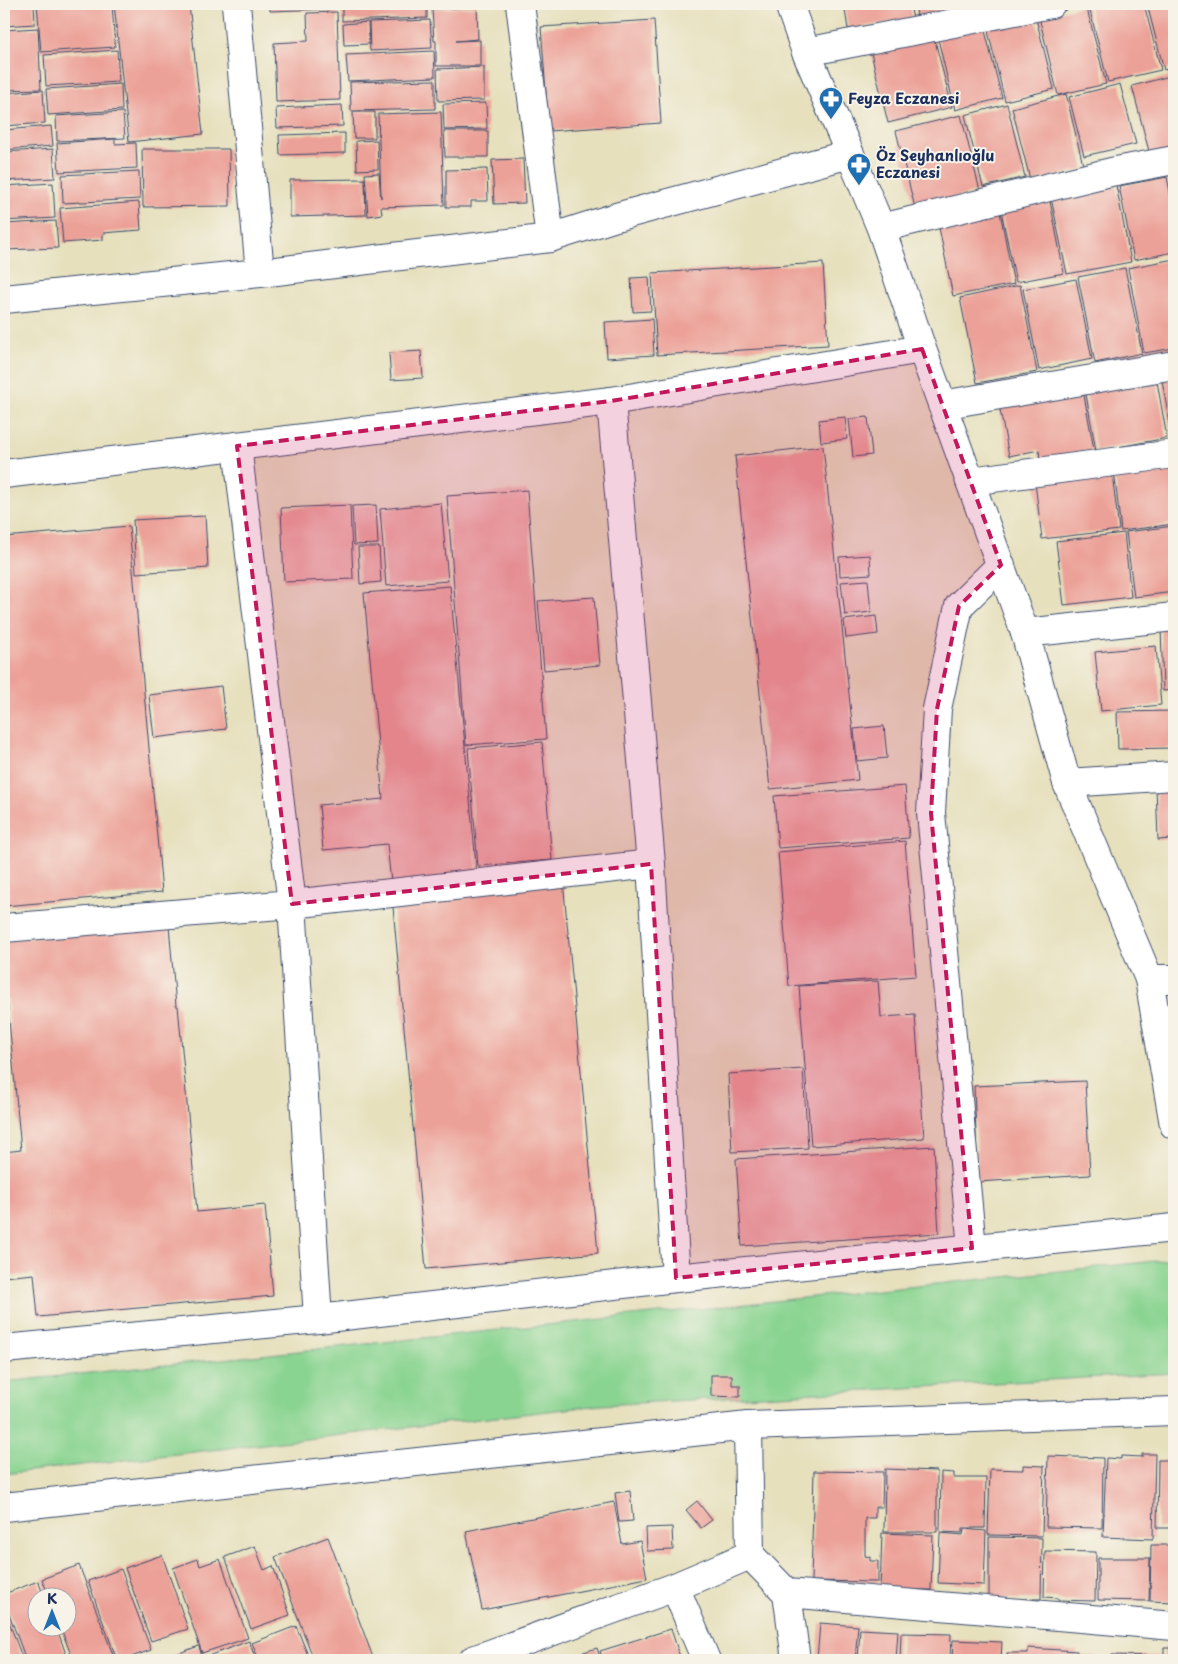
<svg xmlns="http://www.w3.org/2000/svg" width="1178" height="1664" viewBox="0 0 1178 1664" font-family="'Playpen Sans',sans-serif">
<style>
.green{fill:#8ad491;stroke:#528278}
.building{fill:#eca198}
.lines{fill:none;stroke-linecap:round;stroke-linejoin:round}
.minor-casing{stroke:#394a6c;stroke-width:30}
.tertiary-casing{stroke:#394a6c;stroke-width:30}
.secondary-casing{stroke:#394a6c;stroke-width:30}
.minor{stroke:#fff;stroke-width:28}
.tertiary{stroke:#fff;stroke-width:28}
.secondary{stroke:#fff;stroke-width:28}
.marked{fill:#c2185b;fill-opacity:0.2;stroke:#c2185b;stroke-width:4;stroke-dasharray:10 6;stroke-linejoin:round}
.labels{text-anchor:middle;stroke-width:4;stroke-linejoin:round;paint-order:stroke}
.poi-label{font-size:15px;font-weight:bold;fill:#1b2f5e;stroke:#f7f3e8;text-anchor:start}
</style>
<rect width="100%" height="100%" fill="#f7f3e8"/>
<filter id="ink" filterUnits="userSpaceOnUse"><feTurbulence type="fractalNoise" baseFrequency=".02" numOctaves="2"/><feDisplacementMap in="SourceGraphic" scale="10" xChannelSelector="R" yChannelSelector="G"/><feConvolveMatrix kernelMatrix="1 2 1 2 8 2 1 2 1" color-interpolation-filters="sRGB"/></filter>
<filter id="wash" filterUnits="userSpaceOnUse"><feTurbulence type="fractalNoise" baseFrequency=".0096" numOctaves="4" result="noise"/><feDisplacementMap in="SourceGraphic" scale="20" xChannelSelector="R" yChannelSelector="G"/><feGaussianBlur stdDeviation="1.12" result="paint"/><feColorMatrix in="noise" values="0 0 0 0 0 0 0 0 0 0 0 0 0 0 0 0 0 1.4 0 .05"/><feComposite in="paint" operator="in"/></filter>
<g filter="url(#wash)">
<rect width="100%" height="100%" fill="#e6e0bd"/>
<path class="green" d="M 1174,1259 L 1174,1373 L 601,1405 L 4,1474 L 4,1382 Z"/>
<g id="blocks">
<path class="building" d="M 4,4 L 34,4 L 35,24 L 4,26 Z
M 37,4 L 112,4 L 115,47 L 41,52 Z
M 114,4 L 189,4 L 203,134 L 129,142 Z
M 270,4 L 330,4 L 330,9 L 270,11 Z
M 342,4 L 427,4 L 427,18 L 342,21 Z
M 430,4 L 476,4 L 476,6 L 430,7 Z
M 844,4 L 910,4 L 913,19 L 848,29 Z
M 915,4 L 976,4 L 976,6 L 917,16 Z
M 1101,4 L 1144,4 L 1161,70 L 1108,82 L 1089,7 Z
M 1147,4 L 1174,4 L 1174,67 L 1164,70 Z
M 1086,5 L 1106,84 L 1058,95 L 1039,17 Z
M 477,7 L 478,39 L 456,41 L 480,40 L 480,66 L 436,66 L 436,41 L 434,41 L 432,9 Z
M 1034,11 L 1054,89 L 1005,101 L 986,23 Z
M 337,12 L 340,100 L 276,102 L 274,43 L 308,41 L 307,13 Z
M 430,20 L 432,48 L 370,51 L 369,22 Z
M 654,20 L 661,123 L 549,131 L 541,27 Z
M 368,22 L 369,44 L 344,45 L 343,24 Z
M 983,23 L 1002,98 L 955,110 L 937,35 Z
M 38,28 L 41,89 L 4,90 L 4,30 Z
M 933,33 L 952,107 L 888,123 L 870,49 Z
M 117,50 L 119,82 L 46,86 L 44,55 Z
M 434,51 L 435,77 L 348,81 L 346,55 Z
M 484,67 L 484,100 L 438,101 L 437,69 Z
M 1174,75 L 1174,153 L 1151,159 L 1132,86 Z
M 435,80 L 435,109 L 351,111 L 350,82 Z
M 121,84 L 122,110 L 48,115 L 46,89 Z
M 1120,84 L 1136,144 L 1084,156 L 1069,97 Z
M 43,90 L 45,123 L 4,126 L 4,93 Z
M 1066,94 L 1084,169 L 1031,183 L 1012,108 Z
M 486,103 L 487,129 L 444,130 L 443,104 Z
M 1007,104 L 1025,177 L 983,187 L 965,115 Z
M 342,105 L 343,126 L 277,128 L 276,108 Z
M 123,112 L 125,138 L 57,141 L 56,116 Z
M 353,112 L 375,112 L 375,138 L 354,138 Z
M 441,112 L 444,205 L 381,207 L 382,214 L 368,216 L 365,174 L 379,173 L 381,198 L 378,114 Z
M 961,115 L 980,191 L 915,208 L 896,131 Z
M 51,126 L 53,146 L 4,150 L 4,130 Z
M 444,131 L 488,131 L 488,157 L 445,157 Z
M 345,133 L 345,153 L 280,155 L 279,135 Z
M 115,139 L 115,144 L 136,143 L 137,168 L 59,172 L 57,143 Z
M 377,140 L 378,169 L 357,170 L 356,141 Z
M 53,149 L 55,178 L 4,181 L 4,152 Z
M 142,149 L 229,149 L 230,206 L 143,207 Z
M 523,159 L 525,203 L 494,204 L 492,160 Z
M 487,169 L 488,201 L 471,201 L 471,207 L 446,207 L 446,170 Z
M 139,171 L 140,199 L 63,203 L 62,175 Z
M 1167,177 L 1174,213 L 1174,252 L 1134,260 L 1119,186 Z
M 365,179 L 366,215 L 290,217 L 290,180 Z
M 1115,180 L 1131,262 L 1067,274 L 1050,193 Z
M 53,183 L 55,218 L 4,221 L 4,186 Z
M 1048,191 L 1064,273 L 1016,282 L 999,201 Z
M 139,202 L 141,230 L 103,233 L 103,240 L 63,243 L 60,208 Z
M 999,207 L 1014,284 L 953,296 L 937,218 Z
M 56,221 L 58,248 L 4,250 L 4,224 Z
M 1174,259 L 1174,348 L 1144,353 L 1128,268 Z
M 823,263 L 828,345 L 657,355 L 652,273 Z
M 1125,268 L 1142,353 L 1095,363 L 1078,277 Z
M 649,277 L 651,311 L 633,312 L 631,278 Z
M 1076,279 L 1092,359 L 1039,370 L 1023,289 Z
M 1020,285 L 1037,372 L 977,383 L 960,298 Z
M 652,319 L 654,355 L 607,358 L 605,322 Z
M 421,351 L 423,378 L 391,380 L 389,353 Z
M 1156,376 L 1167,438 L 1096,451 L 1085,389 Z
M 1174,378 L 1174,444 L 1173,444 L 1162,380 Z
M 1083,390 L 1094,450 L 1040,460 L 1039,450 L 1009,456 L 999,405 Z
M 845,417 L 847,439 L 821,442 L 819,420 Z
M 868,417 L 872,455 L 853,457 L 849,419 Z
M 823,446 L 858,780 L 770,789 L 735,456 Z
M 1174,463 L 1174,524 L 1121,531 L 1114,470 Z
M 1112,473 L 1119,530 L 1042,539 L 1035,483 Z
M 527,490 L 546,739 L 466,745 L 447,496 Z
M 441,503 L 448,581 L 386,586 L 380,509 Z
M 350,505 L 353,579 L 284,582 L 281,508 Z
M 376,505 L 378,544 L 354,545 L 352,506 Z
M 205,516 L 208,568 L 136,573 L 133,520 Z
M 129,526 L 162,892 L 4,906 L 4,537 Z
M 1174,526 L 1174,592 L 1134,597 L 1126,532 Z
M 1124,533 L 1131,597 L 1064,605 L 1056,541 Z
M 358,547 L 379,547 L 381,582 L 360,584 Z
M 870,555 L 871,574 L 840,576 L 839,557 Z
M 868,580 L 871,612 L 845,615 L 841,582 Z
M 450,586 L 477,875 L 391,883 L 387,844 L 323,850 L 319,805 L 383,799 L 364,593 Z
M 594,597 L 600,665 L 544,670 L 538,601 Z
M 876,616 L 878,634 L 846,638 L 844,620 Z
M 1174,626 L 1174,690 L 1163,691 L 1161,627 Z
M 1156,646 L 1161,705 L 1101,711 L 1095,652 Z
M 221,686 L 226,729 L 154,738 L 149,695 Z
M 1174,711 L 1174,748 L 1118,749 L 1117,712 Z
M 884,726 L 887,758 L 857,761 L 854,729 Z
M 542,742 L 552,860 L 478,866 L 468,748 Z
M 905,786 L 909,838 L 778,848 L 774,796 Z
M 1156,787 L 1174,787 L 1174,839 L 1158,840 Z
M 905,841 L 916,976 L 789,986 L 778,852 Z
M 563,880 L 598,1253 L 426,1269 L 392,896 Z
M 169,926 L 176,1006 L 178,1006 L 197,1212 L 265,1205 L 273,1296 L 38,1317 L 34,1274 L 4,1277 L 4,1152 L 21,1150 L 4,966 L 4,940 Z
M 878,981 L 881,1017 L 915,1015 L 924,1138 L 811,1146 L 799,986 Z
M 803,1069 L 808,1148 L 732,1152 L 728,1074 Z
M 1085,1081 L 1090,1175 L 978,1182 L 974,1086 Z
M 934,1146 L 939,1233 L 742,1246 L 736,1159 Z
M 711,1375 L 732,1375 L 732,1385 L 740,1385 L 740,1397 L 711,1396 Z
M 1142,1454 L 1155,1454 L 1153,1539 L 1103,1537 L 1106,1458 L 1121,1459 L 1121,1456 L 1142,1457 Z
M 1048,1456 L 1103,1458 L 1102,1528 L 1046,1527 Z
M 1158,1460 L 1174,1460 L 1174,1528 L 1157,1528 Z
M 1023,1465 L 1044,1466 L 1042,1536 L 988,1535 L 990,1469 L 1023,1470 Z
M 885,1469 L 937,1471 L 937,1532 L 884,1532 Z
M 814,1471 L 883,1472 L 882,1507 L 875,1507 L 875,1518 L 865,1518 L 865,1556 L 870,1557 L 870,1561 L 878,1561 L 878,1582 L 811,1581 Z
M 941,1472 L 954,1473 L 954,1478 L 986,1478 L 985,1528 L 962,1528 L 962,1533 L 940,1532 Z
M 630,1491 L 633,1521 L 619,1522 L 615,1493 Z
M 697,1501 L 712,1520 L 701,1528 L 686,1510 Z
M 614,1502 L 622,1544 L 640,1541 L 647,1578 L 482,1610 L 466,1531 Z
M 672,1527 L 673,1550 L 647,1551 L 646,1528 Z
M 964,1529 L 986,1531 L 984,1585 L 938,1583 L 940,1533 L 963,1535 Z
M 882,1533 L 933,1535 L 931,1590 L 880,1589 Z
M 328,1537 L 374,1660 L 314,1660 L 275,1557 Z
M 989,1537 L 1042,1538 L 1041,1599 L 989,1599 Z
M 1151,1545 L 1174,1545 L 1174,1602 L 1150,1601 Z
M 255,1546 L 264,1570 L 273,1566 L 290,1615 L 251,1629 L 225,1557 Z
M 1045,1551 L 1096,1552 L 1095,1601 L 1058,1600 L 1058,1598 L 1044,1597 Z
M 162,1555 L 188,1629 L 151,1641 L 125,1568 Z
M 1098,1558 L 1150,1558 L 1149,1601 L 1098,1600 Z
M 198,1559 L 200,1566 L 220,1559 L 248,1638 L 202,1653 L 173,1568 Z
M 79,1565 L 115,1660 L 73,1660 L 60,1626 L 68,1626 L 68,1596 L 49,1596 L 42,1579 Z
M 121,1569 L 151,1650 L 123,1660 L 117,1660 L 88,1581 Z
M 38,1581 L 44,1596 L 38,1596 L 38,1626 L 56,1626 L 68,1660 L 26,1660 L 4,1600 L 4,1594 Z
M 4,1608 L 23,1660 L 4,1660 Z
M 820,1623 L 858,1626 L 855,1660 L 817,1660 Z
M 296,1626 L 310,1660 L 259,1660 L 252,1643 Z
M 671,1629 L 681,1660 L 603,1660 L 600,1651 Z
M 860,1629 L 898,1631 L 896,1660 L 858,1660 Z
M 901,1633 L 951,1634 L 950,1660 L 900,1660 Z
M 953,1640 L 1002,1642 L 1001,1660 L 952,1660 Z
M 249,1641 L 256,1660 L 206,1660 L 205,1657 Z
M 199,1646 L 203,1660 L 159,1660 Z
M 597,1648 L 601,1660 L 568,1660 L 567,1657 Z
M 1028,1648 L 1077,1651 L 1077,1656 L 1095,1656 L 1095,1660 L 1007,1660 L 1007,1653 L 1028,1653 Z
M 1164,1648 L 1174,1648 L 1174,1660 L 1164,1660 Z
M 1112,1655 L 1161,1656 L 1160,1660 L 1112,1660 Z"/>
</g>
</g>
<g filter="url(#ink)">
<use href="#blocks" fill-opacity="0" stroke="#394a6c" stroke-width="1"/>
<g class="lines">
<defs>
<path id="minor" d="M 236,4 L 260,273
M 520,4 L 550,238
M 806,52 L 1051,4
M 881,228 L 1111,172 L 1174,160
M 611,401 L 651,864 L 676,1278
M 942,405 L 1174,365
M 237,446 L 292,904 L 318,1319
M 970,481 L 1174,454
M 1025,633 L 1174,617
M 1067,783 L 1174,776
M 4,928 L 292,904 L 651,864
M 1149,979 L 1174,979
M 748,1426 L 750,1555
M 675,1587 L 706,1660
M 787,1593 L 796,1660
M 473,1660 L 675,1587 L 750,1555 L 787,1593 L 1174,1626"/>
<path id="tertiary" d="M 850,154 L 881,228 L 922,349 L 1025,633 L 1067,783 L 1149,979 L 1174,1125
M 4,299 L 260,273 L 550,238 L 616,217 L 850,154 L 806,52 L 789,4
M 4,474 L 611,401 L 922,349
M 972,1248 L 931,813 L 937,709 L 959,606 L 1001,565"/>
<path id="secondary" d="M 4,1349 L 318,1319 L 676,1278 L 1174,1228
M 4,1507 L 748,1426 L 1174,1411"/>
</defs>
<use href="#minor" class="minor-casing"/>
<use href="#tertiary" class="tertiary-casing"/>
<use href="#secondary" class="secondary-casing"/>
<use href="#minor" class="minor"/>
<use href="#tertiary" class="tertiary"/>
<use href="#secondary" class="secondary"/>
</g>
</g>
<path class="marked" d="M 922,349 L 1001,565 L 959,606 L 937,709 L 931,813 L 972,1248 L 676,1278 L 651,864 L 292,904 L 237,446 L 611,401 Z"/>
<defs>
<symbol id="pharmacy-pin" viewBox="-11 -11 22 30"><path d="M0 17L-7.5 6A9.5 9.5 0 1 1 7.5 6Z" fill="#1f6fb2" stroke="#f7f3e8"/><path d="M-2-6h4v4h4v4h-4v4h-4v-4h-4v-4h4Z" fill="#fff"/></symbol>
</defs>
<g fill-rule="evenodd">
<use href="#pharmacy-pin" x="817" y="85" width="28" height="38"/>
<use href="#pharmacy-pin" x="845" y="151" width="28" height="38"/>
</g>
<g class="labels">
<g class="poi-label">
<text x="848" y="104">Feyza Eczanesi</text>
<text x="876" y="161">Öz Seyhanlıoğlu<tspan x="876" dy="17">Eczanesi</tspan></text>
</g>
</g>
<rect width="1178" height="1664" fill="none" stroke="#f7f3e8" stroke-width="20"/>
<g transform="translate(52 1612)"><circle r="24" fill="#f7f3e8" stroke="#9fa5b1"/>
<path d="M0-4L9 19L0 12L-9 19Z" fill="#1f6fb2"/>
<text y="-8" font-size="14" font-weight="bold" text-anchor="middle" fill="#1b2f5e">K</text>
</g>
</svg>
